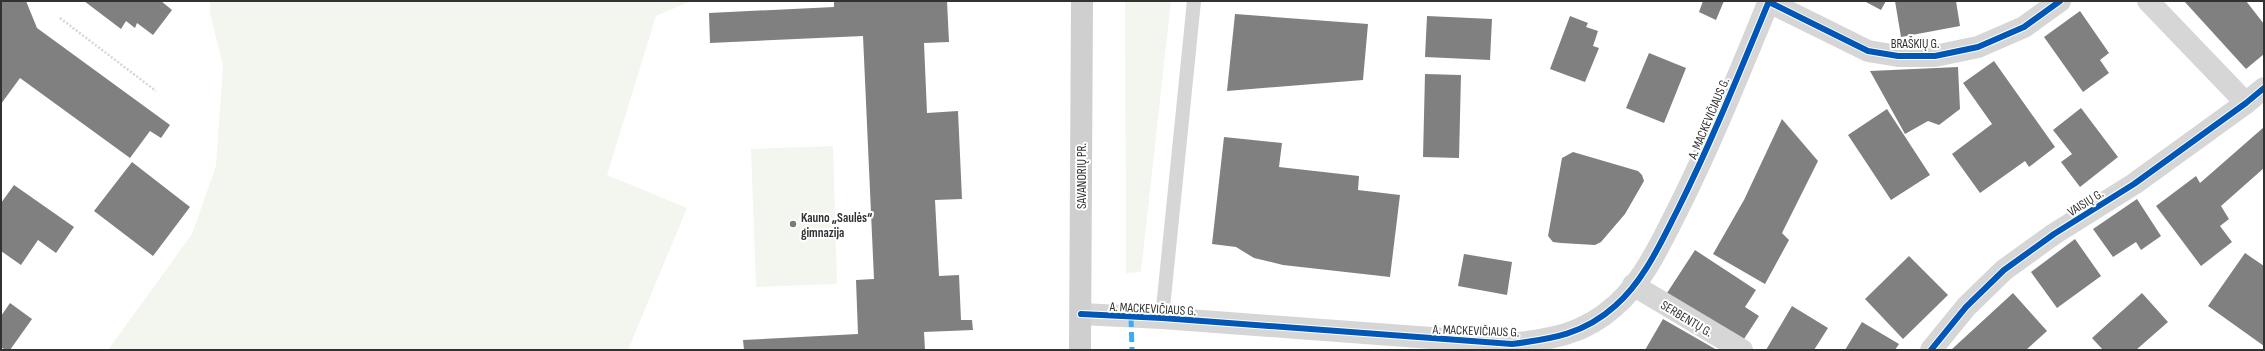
<svg xmlns="http://www.w3.org/2000/svg" width="2265" height="351" viewBox="0 0 2265 351" font-family="'Sofia Sans Condensed',sans-serif">
<style>
.green{fill:#f2f6ee}
.building{fill:#808080}
.lines{fill:none;stroke-linecap:round;stroke-linejoin:round}
.path{stroke:#d6d6d6;stroke-width:2.5;stroke-dasharray:2 2;stroke-linecap:butt}
.service{stroke:#d6d6d6;stroke-width:14}
.minor{stroke:#d6d6d6;stroke-width:22}
.secondary{stroke:#cfcfcf;stroke-width:22}
.quiet{stroke:#3fa9f5;stroke-width:5;stroke-dasharray:10 5;stroke-linecap:butt}
.cycleway-casing{stroke:#fff;stroke-width:8}
.cycleway{stroke:#0057b8;stroke-width:6}
.poi-dot{fill:#7a7a7a;stroke:#fff;stroke-width:1.5}
.labels{text-anchor:middle;stroke-width:4;stroke-linejoin:round;paint-order:stroke}
.street-label{font-size:13px;fill:#323232;stroke:#fff}
.poi-label{font-size:13px;font-weight:bold;fill:#323232;stroke:#fff;text-anchor:start}
</style>
<rect width="100%" height="100%" fill="#fff"/>
<path class="green" d="M 210,1 L 691,1 L 656,16 L 607,175 L 687,208 L 628,350 L 108,350 L 192,234 L 216,166 L 223,66 L 210,13 Z
M 1125,1 L 1171,1 L 1141,272 L 1126,273 Z
M 833,146 L 837,284 L 756,287 L 751,149 Z"/>
<path class="building" d="M 1,1 L 26,1 L 37,28 L 170,125 L 161,138 L 150,131 L 130,158 L 20,78 L 1,104 Z
M 84,1 L 161,1 L 172,10 L 153,35 L 137,23 L 135,28 L 126,21 L 121,29 Z
M 834,1 L 947,1 L 949,42 L 924,43 L 927,113 L 958,111 L 962,199 L 935,200 L 939,276 L 959,275 L 961,320 L 972,320 L 973,330 L 924,332 L 925,350 L 744,350 L 743,340 L 858,334 L 856,280 L 874,279 L 863,36 L 710,43 L 709,13 L 834,7 Z
M 1703,1 L 1724,1 L 1716,20 L 1699,12 Z
M 1864,1 L 1886,1 L 1881,10 Z
M 1895,1 L 1956,1 L 1960,26 L 1901,37 Z
M 2184,1 L 2246,1 L 2264,24 L 2264,54 L 2246,69 Z
M 2080,11 L 2109,53 L 2100,60 L 2109,73 L 2083,92 L 2044,37 Z
M 1235,14 L 1368,24 L 1363,80 L 1227,91 Z
M 1427,16 L 1492,19 L 1490,60 L 1425,57 Z
M 1570,16 L 1588,23 L 1586,27 L 1598,31 L 1593,46 L 1599,48 L 1585,82 L 1550,69 Z
M 1649,53 L 1686,68 L 1664,123 L 1626,108 Z
M 1994,61 L 2055,147 L 2029,167 L 2025,161 L 1980,193 L 1952,154 L 1992,124 L 1963,83 Z
M 1958,67 L 1960,109 L 1939,125 L 1928,121 L 1905,134 L 1870,71 Z
M 1425,74 L 1461,75 L 1459,158 L 1423,157 Z
M 2081,108 L 2118,157 L 2080,187 L 2061,162 L 2072,154 L 2053,130 Z
M 1887,109 L 1930,175 L 1891,200 L 1848,135 Z
M 1782,119 L 1818,161 L 1782,233 L 1789,240 L 1765,284 L 1713,254 L 1744,200 Z
M 2264,127 L 2264,168 L 2221,206 L 2229,219 L 2220,226 L 2232,242 L 2201,266 L 2156,206 L 2196,176 L 2200,183 Z
M 1224,137 L 1282,143 L 1279,167 L 1359,176 L 1358,190 L 1400,195 L 1390,277 L 1283,265 L 1254,258 L 1236,247 L 1212,244 Z
M 1573,152 L 1638,171 L 1642,175 L 1644,181 L 1625,214 L 1601,242 L 1595,245 L 1561,243 L 1553,242 L 1548,236 L 1562,158 Z
M 132,162 L 190,207 L 153,256 L 94,211 Z
M 14,185 L 74,227 L 56,253 L 38,240 L 21,265 L 1,251 L 1,203 Z
M 2137,199 L 2161,236 L 2141,250 L 2136,242 L 2113,257 L 2093,229 Z
M 2075,239 L 2101,276 L 2057,308 L 2031,272 Z
M 1695,250 L 1756,290 L 1745,307 L 1759,316 L 1742,342 L 1667,293 Z
M 2245,253 L 2264,266 L 2264,346 L 2208,306 Z
M 1464,254 L 1512,262 L 1507,295 L 1458,286 Z
M 1909,256 L 1948,295 L 1903,339 L 1865,299 Z
M 2013,293 L 2047,331 L 2026,350 L 1951,350 Z
M 2142,293 L 2168,322 L 2136,350 L 2103,350 L 2092,338 Z
M 10,303 L 32,319 L 10,350 L 5,350 L 1,347 L 1,316 Z
M 1792,306 L 1828,328 L 1814,350 L 1766,350 Z
M 1663,319 L 1717,350 L 1645,350 Z
M 1862,322 L 1899,344 L 1895,350 L 1845,350 Z"/>
<g class="lines">
<path class="path" d="M 60,18 L 156,91"/>
<path class="service" d="M 1162,318 L 1194,1"/>
<path class="minor" d="M 2148,1 L 2246,103
M 1769,2 L 1868,51 L 1898,56 L 1935,56 L 1978,47 L 2024,27 L 2060,1
M 1633,285 L 1742,350
M 1081,314 L 1162,318 L 1512,344 C 1552,339 1584,334 1615,306 C 1644,281 1661,242 1678,209 C 1712,141 1740,71 1769,1
M 1931,350 L 1966,307 L 2004,270 L 2054,234 L 2134,184 L 2246,103 L 2264,88"/>
<path class="secondary" d="M 1080,350 L 1082,1"/>
<path class="quiet" d="M 1131,317 L 1132,350"/>
<defs>
<path id="cycleway" d="M 1769,2 L 1868,51 L 1898,56 L 1935,56 L 1978,47 L 2024,27 L 2060,1
M 1081,314 L 1162,318 L 1512,344 C 1552,339 1584,334 1615,306 C 1644,281 1661,242 1678,209 C 1712,141 1740,71 1769,1
M 1931,350 L 1966,307 L 2004,270 L 2054,234 L 2134,184 L 2246,103 L 2264,88"/>
</defs>
<use href="#cycleway" class="cycleway-casing"/>
<use href="#cycleway" class="cycleway"/>
</g>
<circle class="poi-dot" cx="793" cy="224" r="4"/>
<g class="labels">
<g class="street-label">
<text x="1915" y="48">BRAŠKIŲ G.</text>
<text transform="translate(1708 118) rotate(-67)" y="5">A. MACKEVIČIAUS G.</text>
<text transform="translate(1081 176) rotate(-90)" y="5">SAVANORIŲ PR.</text>
<text transform="translate(2085 202) rotate(-32)" y="5">VAISIŲ G.</text>
<text transform="translate(1153 308) rotate(3)" y="5">A. MACKEVIČIAUS G.</text>
<text transform="translate(1687 318) rotate(31)" y="5">SERBENTŲ G.</text>
<text transform="translate(1476 330) rotate(2)" y="5">A. MACKEVIČIAUS G.</text>
</g>
<g class="poi-label">
<text x="801" y="222">Kauno „Saulės“<tspan x="801" dy="15">gimnazija</tspan></text>
</g>
</g>
<rect width="2265" height="351" fill="none" stroke="#323232" stroke-width="4"/>
</svg>
